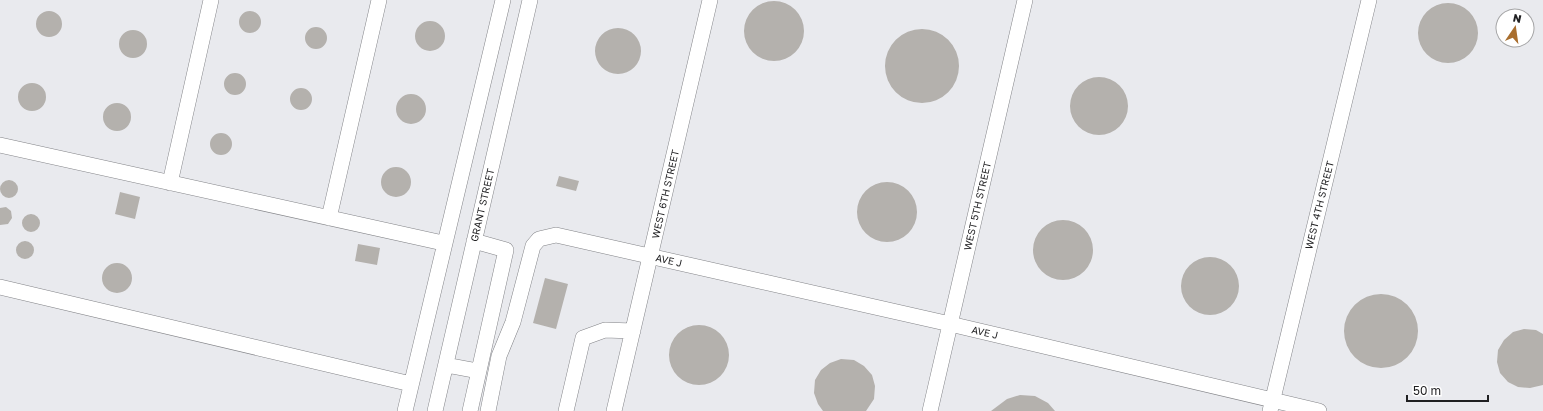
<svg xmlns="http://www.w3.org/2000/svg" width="1543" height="411" viewBox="0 0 1543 411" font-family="'Golos Text',sans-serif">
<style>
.building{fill:#b4b1ad}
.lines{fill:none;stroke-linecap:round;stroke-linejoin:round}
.minor-casing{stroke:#838488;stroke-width:16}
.minor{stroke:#fff;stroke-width:15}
.labels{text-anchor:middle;stroke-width:3;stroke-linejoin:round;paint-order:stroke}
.street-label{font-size:10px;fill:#1f1f21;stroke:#fff}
</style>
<rect width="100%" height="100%" fill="#e9eaee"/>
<path class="building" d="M744 31a30 30 0 1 1 60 0a30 30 0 1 1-60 0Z
M1418 33a30 30 0 1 1 60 0a30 30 0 1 1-60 0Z
M36 24a13 13 0 1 1 26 0a13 13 0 1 1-26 0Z
M239 22a11 11 0 1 1 22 0a11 11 0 1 1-22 0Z
M415 36a15 15 0 1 1 30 0a15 15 0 1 1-30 0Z
M305 38a11 11 0 1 1 22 0a11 11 0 1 1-22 0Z
M595 51a23 23 0 1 1 46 0a23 23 0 1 1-46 0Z
M885 66a37 37 0 1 1 74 0a37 37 0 1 1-74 0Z
M119 44a14 14 0 1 1 28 0a14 14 0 1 1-28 0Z
M224 84a11 11 0 1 1 22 0a11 11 0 1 1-22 0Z
M1070 106a29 29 0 1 1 58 0a29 29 0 1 1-58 0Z
M18 97a14 14 0 1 1 28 0a14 14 0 1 1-28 0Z
M290 99a11 11 0 1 1 22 0a11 11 0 1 1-22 0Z
M396 109a15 15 0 1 1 30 0a15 15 0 1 1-30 0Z
M103 117a14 14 0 1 1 28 0a14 14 0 1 1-28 0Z
M210 144a11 11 0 1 1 22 0a11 11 0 1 1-22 0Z
M381 182a15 15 0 1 1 30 0a15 15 0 1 1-30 0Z
M 559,176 L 579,181 L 576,191 L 556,186 Z
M0 189a9 9 0 1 1 18 0a9 9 0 1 1-18 0Z
M857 212a30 30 0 1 1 60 0a30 30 0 1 1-60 0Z
M 120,192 L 140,197 L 135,219 L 115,214 Z
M 6,207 L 11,211 L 12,218 L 8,224 L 0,225 L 0,208 Z
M22 223a9 9 0 1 1 18 0a9 9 0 1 1-18 0Z
M1033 250a30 30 0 1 1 60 0a30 30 0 1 1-60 0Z
M16 250a9 9 0 1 1 18 0a9 9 0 1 1-18 0Z
M 358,244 L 380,248 L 377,265 L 355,261 Z
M1181 286a29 29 0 1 1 58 0a29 29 0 1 1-58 0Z
M102 278a15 15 0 1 1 30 0a15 15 0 1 1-30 0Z
M 545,278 L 568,284 L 556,329 L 533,323 Z
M1344 331a37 37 0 1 1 74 0a37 37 0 1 1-74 0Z
M669 355a30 30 0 1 1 60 0a30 30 0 1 1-60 0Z
M 1524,329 L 1536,330 L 1543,334 L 1543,385 L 1530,388 L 1518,387 L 1508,382 L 1500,373 L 1497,362 L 1498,350 L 1504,340 L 1513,332 Z
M 841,359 L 854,360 L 864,366 L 872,375 L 875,386 L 874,399 L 866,411 L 823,411 L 818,404 L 814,393 L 815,380 L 821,370 L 830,363 Z
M 1020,395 L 1035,396 L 1048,403 L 1055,411 L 991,411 L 1007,399 Z"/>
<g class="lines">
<defs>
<path id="minor" d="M 0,145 L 443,243
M 170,183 L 211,0
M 329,218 L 379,0
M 0,287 L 411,384
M 446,365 L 478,371
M 405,411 L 503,0
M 435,411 L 530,0
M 470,411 L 506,250 L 474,241
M 488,411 L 499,356 L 513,322 L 533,246 L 539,239 L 556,235 L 950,324 L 1319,411
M 566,411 L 583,338 L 605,330 L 633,331
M 614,411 L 710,0
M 930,411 L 1025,0
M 1270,411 L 1369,0"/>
</defs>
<use href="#minor" class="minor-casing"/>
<use href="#minor" class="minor"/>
</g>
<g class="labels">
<g class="street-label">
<text transform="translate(665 194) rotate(-77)" y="4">WEST 6TH STREET</text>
<text transform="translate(482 205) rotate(-77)" y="4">GRANT STREET</text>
<text transform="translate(1319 205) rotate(-76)" y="4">WEST 4TH STREET</text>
<text transform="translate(977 206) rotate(-77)" y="4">WEST 5TH STREET</text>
<text transform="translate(669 260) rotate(13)" y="4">AVE J</text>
<text transform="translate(985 332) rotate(13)" y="4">AVE J</text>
</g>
</g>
<g transform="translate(1515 28) rotate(13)"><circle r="19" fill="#ffffff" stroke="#a5a5a6"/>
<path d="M0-3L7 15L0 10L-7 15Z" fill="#a96e2e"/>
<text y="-6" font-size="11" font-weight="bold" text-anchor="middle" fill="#1f1f21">N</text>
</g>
<path d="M1407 395v6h81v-6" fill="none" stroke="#1f1f21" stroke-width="2"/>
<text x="1413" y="395" font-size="12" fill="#1f1f21" stroke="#ffffff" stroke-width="3" paint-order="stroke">50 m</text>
</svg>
